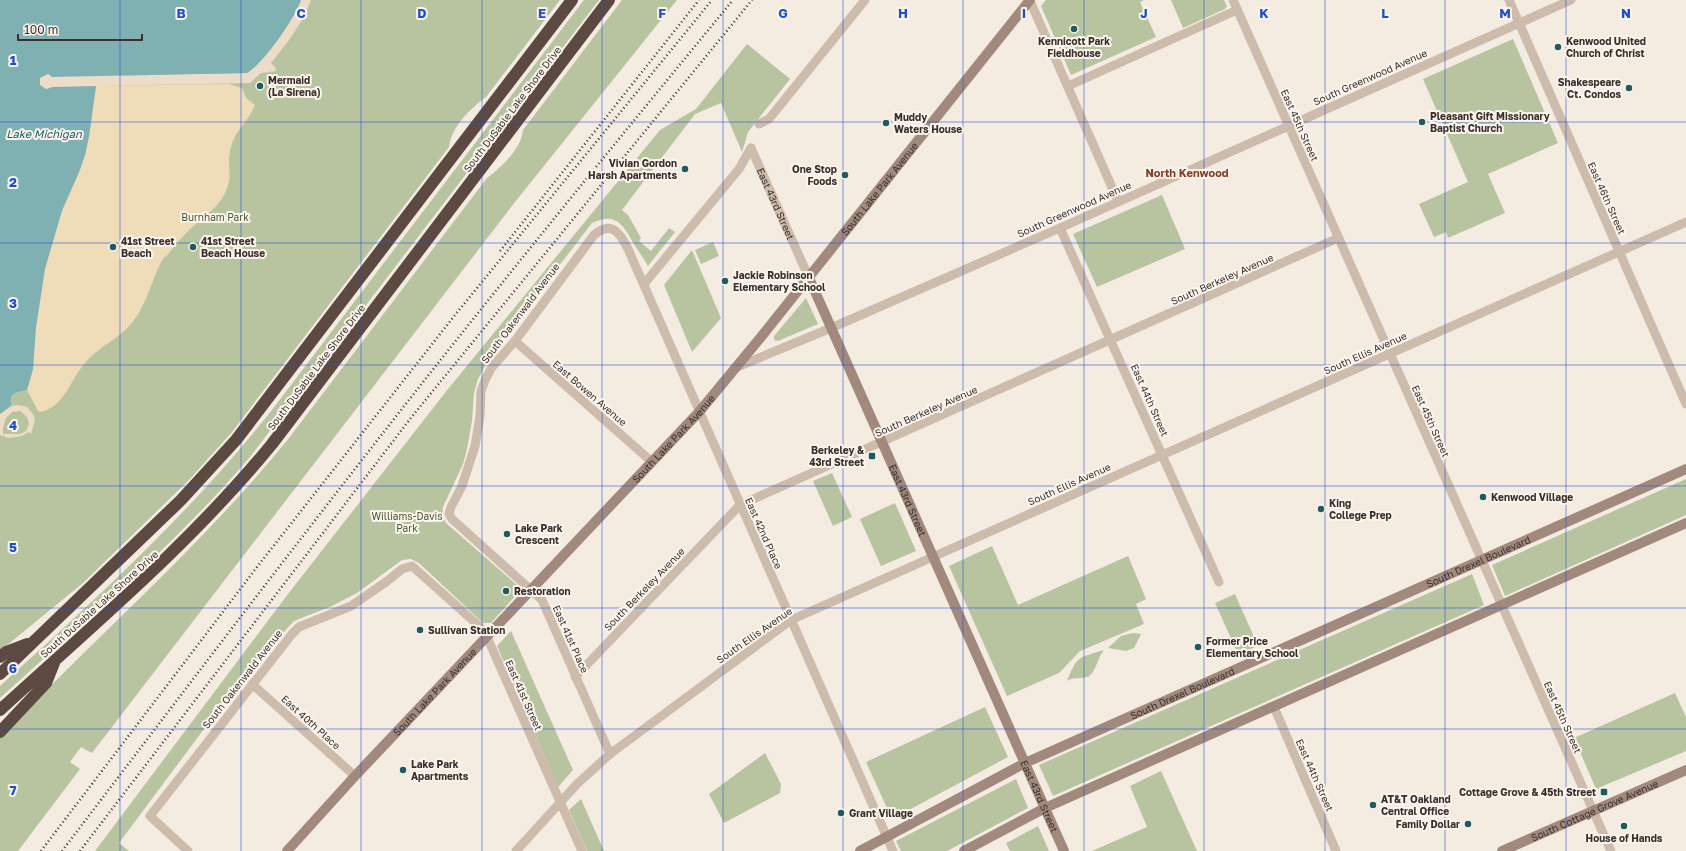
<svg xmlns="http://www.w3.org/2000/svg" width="1686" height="851" viewBox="0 0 1686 851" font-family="'Golos Text',sans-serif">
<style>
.green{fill:#b8c4a0}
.sand{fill:#efdcb8}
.plaza{fill:#ecdcc8;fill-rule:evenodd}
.water{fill:#7fb0b2}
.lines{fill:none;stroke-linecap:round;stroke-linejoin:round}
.street{stroke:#cdbbac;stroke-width:9}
.secondary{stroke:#a18a7d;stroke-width:10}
.highway{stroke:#5c4a42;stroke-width:12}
.rail{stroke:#3b302b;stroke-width:2.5;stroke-dasharray:1 3;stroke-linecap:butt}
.grid{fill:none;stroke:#1d4ed8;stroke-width:1;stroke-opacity:0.55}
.poi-dot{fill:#1f5a5e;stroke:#fbf5ee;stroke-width:1.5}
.labels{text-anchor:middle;stroke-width:4;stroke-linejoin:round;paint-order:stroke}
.poi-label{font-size:10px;font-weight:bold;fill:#3b302b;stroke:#fbf5ee;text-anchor:start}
.street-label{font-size:10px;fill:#3b302b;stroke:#fbf5ee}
.park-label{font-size:10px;fill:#4a5a2e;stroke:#fbf5ee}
.water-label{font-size:11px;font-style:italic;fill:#1f5a5e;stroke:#fbf5ee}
.neighbourhood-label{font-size:11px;font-weight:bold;fill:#8c3b22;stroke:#fbf5ee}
.grid-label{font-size:13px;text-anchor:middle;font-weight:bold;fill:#1d4ed8;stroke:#fbf5ee;stroke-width:4;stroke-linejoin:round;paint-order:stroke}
</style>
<rect width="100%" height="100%" fill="#f4ebe1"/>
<path class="green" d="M 301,0 L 560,0 L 486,97 C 470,109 452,126 449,147 L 232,432 L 189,480 L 83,583 L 0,651 L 0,414 L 11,406 L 11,397 L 15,393 L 27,390 L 96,86 L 299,7 Z
M 584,0 L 599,0 L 250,457 C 175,545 86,620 0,698 L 0,686 C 98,597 197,507 278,402 Z
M 622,0 L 677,0 L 515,202 L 92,753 L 81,747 L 70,762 L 80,769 L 18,851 L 0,851 L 0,738 C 95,637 201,547 289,438 L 487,178 C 502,167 521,149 523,130 Z
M 1046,0 L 1144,0 L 1140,2 L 1156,37 L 1071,75 L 1041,6 Z
M 1171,0 L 1224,0 L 1227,6 L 1225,9 L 1183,28 Z
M 1513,39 L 1558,143 L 1488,174 L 1505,213 L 1448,238 L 1446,232 L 1434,237 L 1419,204 L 1468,182 L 1423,79 Z
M 747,44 L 790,79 L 748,132 L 742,152 L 721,103 L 695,114 L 622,210 L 628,215 L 641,238 L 639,241 L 651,251 L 669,228 L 675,232 L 651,262 L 648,266 C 643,257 636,248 631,239 C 621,221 613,213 592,223 L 494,350 L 478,379 L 474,393 L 472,421 L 467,449 L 463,464 L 443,507 L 442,515 L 446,523 L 518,586 L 518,593 L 491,623 L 483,623 L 419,563 L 411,559 L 402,560 L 357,593 L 332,606 L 294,621 L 281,635 L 277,631 L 119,843 L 129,851 L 95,851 L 288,594 L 448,389 L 660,130 L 696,109 Z
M 1162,195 L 1185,249 L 1097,287 L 1073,234 Z
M 713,242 L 719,256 L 701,264 L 695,250 Z
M 692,250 L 721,318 L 692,352 L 664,285 Z
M 806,298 L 818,324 L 778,341 L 774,340 L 774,336 Z
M 832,473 L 852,517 L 833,526 L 813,481 Z
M 1686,479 L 1686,515 L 1505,596 L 1492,565 Z
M 895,503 L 916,551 L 881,566 L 860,519 Z
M 992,546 L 1018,605 L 1128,556 L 1146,599 L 1136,604 L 1144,624 L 1080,651 L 1059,673 L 1007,696 L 949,566 Z
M 1472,574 L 1484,605 L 1053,796 L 1039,765 Z
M 1235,594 L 1258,646 L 1238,654 L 1215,603 Z
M 511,631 L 573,770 L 558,787 L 497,646 Z
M 1133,633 L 1141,634 L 1134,648 L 1126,651 L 1108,648 L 1121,636 Z
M 1104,650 C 1097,658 1097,670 1089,676 C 1082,680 1073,676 1067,681 C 1077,656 1078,658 1104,650 Z
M 1675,693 L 1686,717 L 1686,751 L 1596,789 L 1574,738 Z
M 985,707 L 1008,757 L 892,819 L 866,762 Z
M 765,753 L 781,784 L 780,793 L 724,823 L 709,794 Z
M 1161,771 L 1197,851 L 1092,851 L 1147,827 L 1130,786 Z
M 1016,779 L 1028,808 L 947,851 L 901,851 L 896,841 Z
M 581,799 L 604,851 L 587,851 L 569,810 Z
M 1038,826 L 1049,851 L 1010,851 L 1006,843 Z"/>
<path class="sand" d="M 229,84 L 242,88 L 246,98 L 255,105 C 249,121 235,130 231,147 C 225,167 236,178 221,200 C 214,210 205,215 197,223 C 185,233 175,245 166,257 L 164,257 C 153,276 149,297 137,316 C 122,339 101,344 85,363 C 70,380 65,406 41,412 L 38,411 L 27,390 L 33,369 L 36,328 L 45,269 L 62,211 L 79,172 L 85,155 L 89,136 L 96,86 Z"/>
<path class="plaza" d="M 301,0 L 311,0 L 304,17 L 289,40 L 271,63 L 275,67 L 276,71 L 261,73 L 250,83 L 53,87 L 46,89 L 42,88 L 39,83 L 40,78 L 45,74 L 52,77 L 247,73 L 257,65 L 280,37 L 299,7 Z
M 17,405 L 27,407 L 33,414 L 35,420 L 31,434 L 29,432 L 22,436 L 9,438 L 0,435 L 0,414 L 11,406 ZM 20,411 L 26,416 L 28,420 L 29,424 L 26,431 L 20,434 L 3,434 L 3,428 L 6,418 L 12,412 Z"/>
<path class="water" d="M 0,0 L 301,0 C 295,18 263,64 247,73 L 52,77 L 48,74 L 40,78 L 40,85 L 46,89 L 53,87 L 96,86 L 89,136 L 85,155 L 79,172 L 62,211 L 45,269 L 36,328 L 33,369 L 27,390 L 15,393 L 11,397 L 11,406 L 0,414 Z"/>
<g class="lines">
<g class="street">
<path d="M 1233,0 L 1611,851"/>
<path d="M 1509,0 L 1686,404"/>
<path d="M 1030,1 L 1118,201"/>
<path d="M 1068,86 L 1237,10"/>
<path d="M 759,124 L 769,119 L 865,0"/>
<path id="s1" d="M 751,148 L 809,278"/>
<path d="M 1060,228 L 1219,582"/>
<path d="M 644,284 L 739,169 L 751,148"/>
<path d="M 515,341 L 652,462"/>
<path d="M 737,367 L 831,328 L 1060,228 L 1571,0"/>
<path d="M 575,677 L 740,505 L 1338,238"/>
<path d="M 252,684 L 355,776"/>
<path d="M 1274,707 L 1336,851"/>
<path d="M 610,754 L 542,600 L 452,519 L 449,514 L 451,507 L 462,486 L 475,446 L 480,416 L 481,391 L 486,378 L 492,367 L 515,341 L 594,235 C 612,220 620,233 628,249 L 893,851"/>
<path d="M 188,851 L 150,816 L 292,634 L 299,627 L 351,606 L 386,582 L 402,569 L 412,566 L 478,625 L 487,637 L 582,851"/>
<path d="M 516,851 L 577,784 L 610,754 L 791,620 L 1686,222"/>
</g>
<g class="secondary">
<path id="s2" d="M 809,278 L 1064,851"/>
<path id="s3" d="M 287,851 L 355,776 L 699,412 L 761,337 L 1030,0"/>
<path id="s4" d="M 860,851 L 1025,763 L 1686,469"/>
<path d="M 964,851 L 1045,808 L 1686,523"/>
<path id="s5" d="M 1502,851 L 1686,770"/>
</g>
<path class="highway" d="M 0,657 L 6,652 L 27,644
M 0,674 L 181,500 L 236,440 L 572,0
M 0,710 C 94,624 191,543 272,444 L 609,0
M 0,732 L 46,683 L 54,663"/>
<path class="rail" d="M 500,251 L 699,0
M 41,851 L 257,567 L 455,315 L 712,0
M 62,851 C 184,691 306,530 431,372 C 530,247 631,124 733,0
M 80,851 L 410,419 L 752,0"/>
</g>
<path class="grid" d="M 120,0 L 120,851M 241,0 L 241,851M 361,0 L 361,851M 482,0 L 482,851M 602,0 L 602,851M 723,0 L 723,851M 843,0 L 843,851M 963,0 L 963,851M 1084,0 L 1084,851M 1204,0 L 1204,851M 1325,0 L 1325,851M 1445,0 L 1445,851M 1566,0 L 1566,851M 0,122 L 1686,122M 0,243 L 1686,243M 0,365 L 1686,365M 0,486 L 1686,486M 0,608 L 1686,608M 0,729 L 1686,729"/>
<g class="poi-dot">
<circle cx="1074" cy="29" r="4"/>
<circle cx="1558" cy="47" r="4"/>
<circle cx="260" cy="86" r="4"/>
<circle cx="1629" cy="88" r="4"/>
<circle cx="1422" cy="122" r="4"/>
<circle cx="886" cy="123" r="4"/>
<circle cx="685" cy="169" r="4"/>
<circle cx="845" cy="175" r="4"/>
<circle cx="113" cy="247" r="4"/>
<circle cx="193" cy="247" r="4"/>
<circle cx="725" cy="281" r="4"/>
<rect x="868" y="452" width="8" height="8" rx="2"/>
<circle cx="1483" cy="497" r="4"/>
<circle cx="1321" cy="509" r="4"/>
<circle cx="507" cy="534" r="4"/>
<circle cx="506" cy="591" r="4"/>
<circle cx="420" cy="630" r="4"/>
<circle cx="1198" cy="647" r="4"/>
<circle cx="403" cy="770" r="4"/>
<rect x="1600" y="788" width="8" height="8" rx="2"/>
<circle cx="1373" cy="805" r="4"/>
<circle cx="841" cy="813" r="4"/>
<circle cx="1468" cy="824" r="4"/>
<circle cx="1624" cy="826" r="4"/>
</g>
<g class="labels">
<g class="poi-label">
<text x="1074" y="45" text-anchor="middle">Kennicott Park<tspan x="1074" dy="12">Fieldhouse</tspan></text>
<text x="1566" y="45">Kenwood United<tspan x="1566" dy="12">Church of Christ</tspan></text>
<text x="268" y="84">Mermaid<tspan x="268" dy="12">(La Sirena)</tspan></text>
<text x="1621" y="86" text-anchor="end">Shakespeare<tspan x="1621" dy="12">Ct. Condos</tspan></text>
<text x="1430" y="120">Pleasant Gift Missionary<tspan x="1430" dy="12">Baptist Church</tspan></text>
<text x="894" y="121">Muddy<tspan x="894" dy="12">Waters House</tspan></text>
<text x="677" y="167" text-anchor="end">Vivian Gordon<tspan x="677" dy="12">Harsh Apartments</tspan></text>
<text x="837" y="173" text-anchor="end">One Stop<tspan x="837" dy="12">Foods</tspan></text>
<text x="121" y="245">41st Street<tspan x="121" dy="12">Beach</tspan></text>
<text x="201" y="245">41st Street<tspan x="201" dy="12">Beach House</tspan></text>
<text x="733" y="279">Jackie Robinson<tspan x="733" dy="12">Elementary School</tspan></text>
<text x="864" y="454" text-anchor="end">Berkeley &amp;<tspan x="864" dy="12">43rd Street</tspan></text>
<text x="1491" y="501">Kenwood Village</text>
<text x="1329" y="507">King<tspan x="1329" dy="12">College Prep</tspan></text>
<text x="515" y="532">Lake Park<tspan x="515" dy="12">Crescent</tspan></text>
<text x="514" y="595">Restoration</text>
<text x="428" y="634">Sullivan Station</text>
<text x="1206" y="645">Former Price<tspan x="1206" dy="12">Elementary School</tspan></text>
<text x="411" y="768">Lake Park<tspan x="411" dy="12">Apartments</tspan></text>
<text x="1596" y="796" text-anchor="end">Cottage Grove &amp; 45th Street</text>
<text x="1381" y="803">AT&amp;T Oakland<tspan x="1381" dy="12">Central Office</tspan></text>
<text x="849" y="817">Grant Village</text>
<text x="1460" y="828" text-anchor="end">Family Dollar</text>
<text x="1624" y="842" text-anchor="middle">House of Hands</text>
</g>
<g class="street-label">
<text transform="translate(1370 77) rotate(-24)" y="4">South Greenwood Avenue</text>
<text transform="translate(512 109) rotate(-53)" y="4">South DuSable Lake Shore Drive</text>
<text transform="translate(1300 125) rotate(66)" y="4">East 45th Street</text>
<text dy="4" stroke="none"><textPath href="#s3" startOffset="889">South Lake Park Avenue</textPath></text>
<text transform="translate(1607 198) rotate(66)" y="4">East 46th Street</text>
<text dy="4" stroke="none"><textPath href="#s1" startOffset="61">East 43rd Street</textPath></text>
<text transform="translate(1074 209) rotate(-24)" y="4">South Greenwood Avenue</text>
<text transform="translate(1222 279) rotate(-24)" y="4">South Berkeley Avenue</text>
<text transform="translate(520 313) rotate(-53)" y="4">South Oakenwald Avenue</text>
<text transform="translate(1365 353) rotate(-24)" y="4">South Ellis Avenue</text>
<text transform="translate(316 367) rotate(-53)" y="4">South DuSable Lake Shore Drive</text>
<text transform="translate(590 393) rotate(41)" y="4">East Bowen Avenue</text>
<text transform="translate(1150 400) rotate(66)" y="4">East 44th Street</text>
<text transform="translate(926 411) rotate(-24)" y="4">South Berkeley Avenue</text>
<text transform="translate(1431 421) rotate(66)" y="4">East 45th Street</text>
<text dy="4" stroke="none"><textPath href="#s3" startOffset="565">South Lake Park Avenue</textPath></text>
<text transform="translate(1069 484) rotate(-24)" y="4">South Ellis Avenue</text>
<text dy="4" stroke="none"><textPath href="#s2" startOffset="243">East 43rd Street</textPath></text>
<text transform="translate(764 533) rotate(66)" y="4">East 42nd Place</text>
<text dy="4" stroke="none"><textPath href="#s4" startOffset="683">South Drexel Boulevard</textPath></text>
<text transform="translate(644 589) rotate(-46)" y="4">South Berkeley Avenue</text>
<text transform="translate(99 604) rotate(-42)" y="4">South DuSable Lake Shore Drive</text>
<text transform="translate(754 635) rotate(-35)" y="4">South Ellis Avenue</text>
<text transform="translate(571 639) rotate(66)" y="4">East 41st Place</text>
<text transform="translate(242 679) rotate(-52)" y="4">South Oakenwald Avenue</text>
<text dy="4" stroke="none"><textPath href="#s3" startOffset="217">South Lake Park Avenue</textPath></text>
<text dy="4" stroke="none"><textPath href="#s4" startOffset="359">South Drexel Boulevard</textPath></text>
<text transform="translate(524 695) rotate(66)" y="4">East 41st Street</text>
<text transform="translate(1563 717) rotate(66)" y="4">East 45th Street</text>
<text transform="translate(311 722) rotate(42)" y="4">East 40th Place</text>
<text transform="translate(1315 775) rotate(66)" y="4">East 44th Street</text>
<text dy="4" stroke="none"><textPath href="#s2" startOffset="567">East 43rd Street</textPath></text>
<text dy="4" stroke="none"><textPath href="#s5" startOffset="101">South Cottage Grove Avenue</textPath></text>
</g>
<g class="park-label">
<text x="215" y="221">Burnham Park</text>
<text x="407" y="520">Williams-Davis<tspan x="407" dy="12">Park</tspan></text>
</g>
<g class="water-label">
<text x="44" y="138">Lake Michigan</text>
</g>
<g class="neighbourhood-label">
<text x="1187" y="177">North Kenwood</text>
</g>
</g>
<g class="grid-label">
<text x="181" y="18">B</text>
<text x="301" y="18">C</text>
<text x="422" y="18">D</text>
<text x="542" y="18">E</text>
<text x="662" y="18">F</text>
<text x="783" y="18">G</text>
<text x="903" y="18">H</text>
<text x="1024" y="18">I</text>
<text x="1144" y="18">J</text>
<text x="1264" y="18">K</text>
<text x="1385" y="18">L</text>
<text x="1505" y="18">M</text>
<text x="1626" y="18">N</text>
<text x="13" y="65">1</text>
<text x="13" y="187">2</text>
<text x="13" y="308">3</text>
<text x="13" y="430">4</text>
<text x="13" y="552">5</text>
<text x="13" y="673">6</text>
<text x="13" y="795">7</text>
</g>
<path d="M18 34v6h124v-6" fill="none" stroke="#3b302b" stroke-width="2"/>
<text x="24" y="34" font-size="12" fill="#3b302b" stroke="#fbf5ee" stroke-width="3" paint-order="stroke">100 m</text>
</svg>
